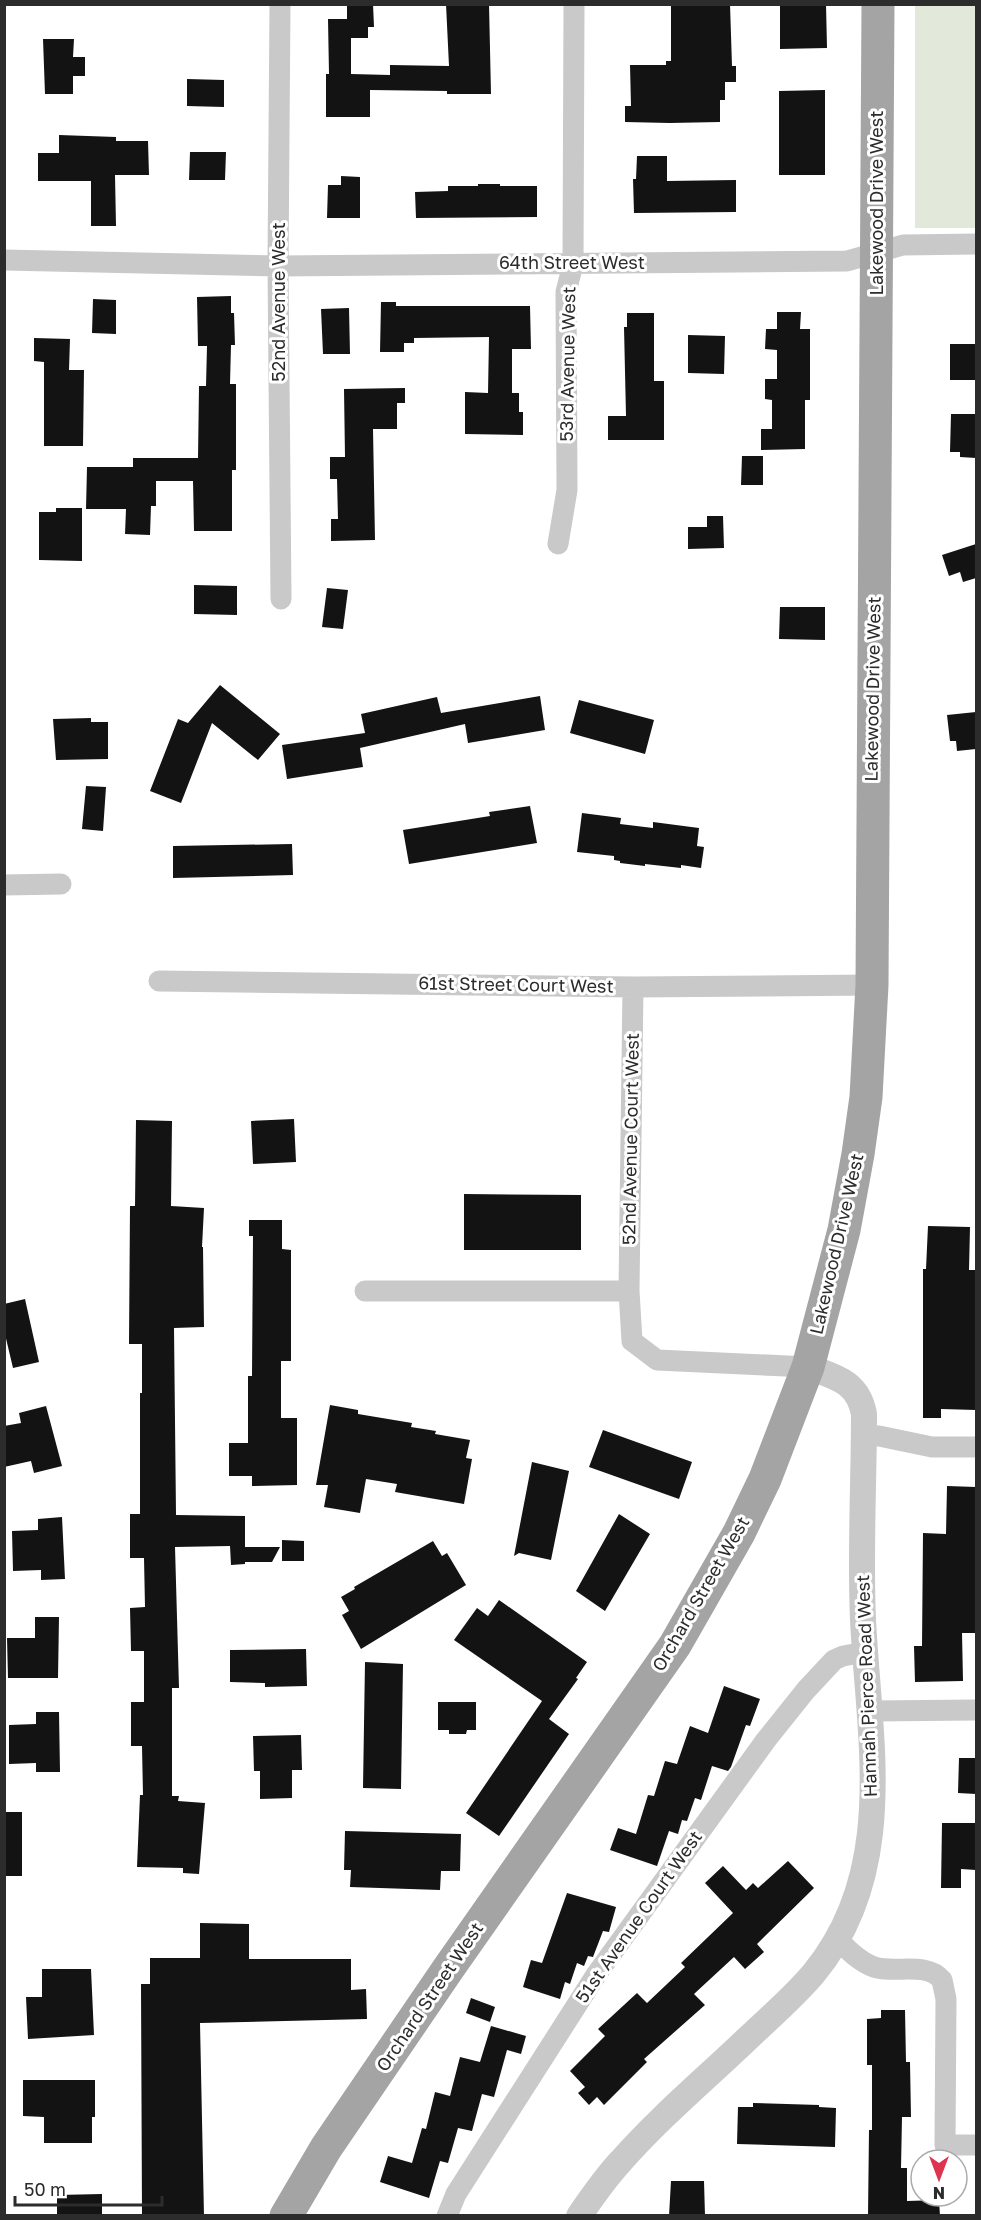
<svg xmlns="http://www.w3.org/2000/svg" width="981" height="2220" viewBox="0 0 981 2220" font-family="'Golos Text',sans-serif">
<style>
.green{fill:#e3e9da}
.building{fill:#131313}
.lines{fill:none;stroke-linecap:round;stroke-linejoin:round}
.minor{stroke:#c9c9c9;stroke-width:21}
.tertiary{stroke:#c9c9c9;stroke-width:26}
.primary{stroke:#a4a4a4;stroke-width:33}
.labels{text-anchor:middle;stroke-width:6;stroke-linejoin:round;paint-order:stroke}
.street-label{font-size:18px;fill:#2c2c2c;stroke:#fff}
</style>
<rect width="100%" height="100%" fill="#fff"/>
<path class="green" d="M 915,5 L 976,5 L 976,228 L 915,228 Z"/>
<path class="building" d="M 347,4 L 373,4 L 374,27 L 368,27 L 368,38 L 351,38 L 351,74 L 390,75 L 390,65 L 449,66 L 446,4 L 489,4 L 491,94 L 447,94 L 447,91 L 370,90 L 370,117 L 326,117 L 326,74 L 329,74 L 328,19 L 347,19 Z
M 671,4 L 730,4 L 732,66 L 736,66 L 736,82 L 725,82 L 725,100 L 720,100 L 720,122 L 670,123 L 625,122 L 625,106 L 631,106 L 630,65 L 666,65 L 666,61 L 671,61 Z
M 780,4 L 826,4 L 827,48 L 780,49 Z
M 43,39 L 74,39 L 73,57 L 85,57 L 85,76 L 73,76 L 73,94 L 45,94 Z
M 187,79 L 224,80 L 224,107 L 187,106 Z
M 825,90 L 825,175 L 779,175 L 779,91 Z
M 59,135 L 116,137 L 116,141 L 148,141 L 149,175 L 115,175 L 116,226 L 91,226 L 91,181 L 38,181 L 38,153 L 59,153 Z
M 190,152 L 226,152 L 225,180 L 189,180 Z
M 637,156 L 667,156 L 667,181 L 736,180 L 736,212 L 634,213 L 633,179 L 636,179 Z
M 341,176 L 360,177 L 360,218 L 327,218 L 328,185 L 341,185 Z
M 478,184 L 500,184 L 500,186 L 537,186 L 537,217 L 416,218 L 415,192 L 448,191 L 448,186 L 478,186 Z
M 231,296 L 231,313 L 234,313 L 235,345 L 231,345 L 230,384 L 236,384 L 236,470 L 232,470 L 232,531 L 194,531 L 193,481 L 156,481 L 156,506 L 151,506 L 150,535 L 125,534 L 126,509 L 86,509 L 87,467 L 133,467 L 133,458 L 198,458 L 199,386 L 206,386 L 207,346 L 198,346 L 197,297 Z
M 93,299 L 116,300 L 116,334 L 92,333 Z
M 381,302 L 396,302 L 396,306 L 530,306 L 531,349 L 512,349 L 512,393 L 519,393 L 519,412 L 523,412 L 523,435 L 465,434 L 465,392 L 488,393 L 489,337 L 414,338 L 414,343 L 404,343 L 404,352 L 380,352 Z
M 349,308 L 350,354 L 323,354 L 321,309 Z
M 777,312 L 801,312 L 800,329 L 810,329 L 810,400 L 805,400 L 805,449 L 761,450 L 761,429 L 772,429 L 772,400 L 765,399 L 765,379 L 777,379 L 777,350 L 765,349 L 766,329 L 777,329 Z
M 627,313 L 654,313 L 654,381 L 664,381 L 664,440 L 608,440 L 608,416 L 626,416 L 624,327 L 627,327 Z
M 688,335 L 725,336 L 724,374 L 688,373 Z
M 34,338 L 70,339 L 69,370 L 84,370 L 83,446 L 44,446 L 44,362 L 34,361 Z
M 950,344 L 976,344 L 976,380 L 950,380 Z
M 405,388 L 405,403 L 397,403 L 397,429 L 373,429 L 375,540 L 331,541 L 331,519 L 338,519 L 337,479 L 330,479 L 330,457 L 345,457 L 344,389 Z
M 951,414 L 976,414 L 976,458 L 960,457 L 960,452 L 950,452 Z
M 742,456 L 763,456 L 763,485 L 741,485 Z
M 56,508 L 82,508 L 82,561 L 39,560 L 39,512 L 56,512 Z
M 707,516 L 723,516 L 724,548 L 688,549 L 688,527 L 707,527 Z
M 976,544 L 976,578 L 963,582 L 960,572 L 949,576 L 942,555 Z
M 194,585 L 237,586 L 237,615 L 194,614 Z
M 327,588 L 348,590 L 343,629 L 322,627 Z
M 780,607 L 825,607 L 825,640 L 779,639 Z
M 220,685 L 280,734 L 258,760 L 212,723 L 181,803 L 150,791 L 178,719 L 188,723 Z
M 540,696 L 545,730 L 468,743 L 465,724 L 360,748 L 363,767 L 287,779 L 282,745 L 365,733 L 361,714 L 437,697 L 441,713 Z
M 579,700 L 654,720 L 645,754 L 570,733 Z
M 976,712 L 976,749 L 957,751 L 956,741 L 950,741 L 947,715 Z
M 91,718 L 91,722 L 108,722 L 108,759 L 56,760 L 53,719 Z
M 86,786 L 106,787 L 103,831 L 82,829 Z
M 530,806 L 537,843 L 409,864 L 403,830 L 490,816 L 489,812 Z
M 582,813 L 621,818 L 620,824 L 653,828 L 653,822 L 699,828 L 697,846 L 704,847 L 701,868 L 681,865 L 681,868 L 645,864 L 645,866 L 620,863 L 620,861 L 614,860 L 614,856 L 577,852 Z
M 292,844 L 293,875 L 173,878 L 173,846 Z
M 294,1119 L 296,1162 L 253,1164 L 251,1121 Z
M 136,1120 L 172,1121 L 171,1206 L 204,1208 L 202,1247 L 203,1247 L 204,1327 L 174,1328 L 176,1515 L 245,1516 L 245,1547 L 280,1547 L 272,1562 L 245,1562 L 245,1564 L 231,1565 L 230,1546 L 175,1547 L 179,1688 L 172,1688 L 172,1796 L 179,1796 L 178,1801 L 205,1803 L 199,1874 L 183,1873 L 183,1868 L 137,1867 L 140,1795 L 143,1795 L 142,1746 L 131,1746 L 131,1702 L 144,1702 L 144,1651 L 131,1651 L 130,1608 L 145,1607 L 144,1558 L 130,1558 L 130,1514 L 140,1514 L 140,1393 L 142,1393 L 142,1344 L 129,1344 L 130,1206 L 135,1206 Z
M 464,1194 L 581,1195 L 581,1250 L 464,1250 Z
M 249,1220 L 282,1220 L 282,1249 L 291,1250 L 291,1361 L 281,1361 L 281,1418 L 297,1418 L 297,1485 L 252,1486 L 252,1476 L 229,1476 L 229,1443 L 248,1443 L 248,1376 L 252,1376 L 253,1236 L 249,1236 Z
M 928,1226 L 970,1227 L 969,1270 L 976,1270 L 976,1410 L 941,1409 L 941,1418 L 923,1418 L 923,1269 L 926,1269 Z
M 25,1299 L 39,1362 L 13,1368 L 4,1330 L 4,1304 Z
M 330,1405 L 358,1410 L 358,1414 L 412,1423 L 411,1427 L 436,1431 L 435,1434 L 470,1440 L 466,1458 L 472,1459 L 464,1504 L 395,1492 L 397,1484 L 366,1479 L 360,1513 L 324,1507 L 328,1485 L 316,1485 Z
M 46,1406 L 62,1466 L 34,1473 L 31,1461 L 4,1467 L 4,1426 L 21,1423 L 19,1413 Z
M 603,1430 L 692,1462 L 679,1499 L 589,1467 Z
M 532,1462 L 569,1471 L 551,1560 L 519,1553 L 514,1556 Z
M 947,1486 L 976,1487 L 976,1633 L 962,1633 L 963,1681 L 915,1682 L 914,1646 L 922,1646 L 923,1533 L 946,1534 Z
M 619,1514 L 650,1534 L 605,1611 L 576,1591 Z
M 62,1517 L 65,1579 L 41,1580 L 41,1570 L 13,1571 L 12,1531 L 38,1530 L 38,1519 Z
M 282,1540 L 304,1541 L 304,1561 L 282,1561 Z
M 433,1541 L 442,1556 L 447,1553 L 466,1585 L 361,1649 L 342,1615 L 349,1611 L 341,1597 L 355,1589 L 354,1587 Z
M 499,1600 L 587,1662 L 576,1678 L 578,1679 L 549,1719 L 569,1734 L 499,1836 L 466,1813 L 542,1701 L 454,1640 L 477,1608 L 488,1616 Z
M 35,1617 L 59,1617 L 58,1678 L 8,1678 L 7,1638 L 35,1638 Z
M 306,1649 L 307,1686 L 265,1687 L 265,1683 L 230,1682 L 230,1650 Z
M 365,1662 L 403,1664 L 401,1789 L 363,1788 Z
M 724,1686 L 760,1699 L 750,1726 L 746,1725 L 731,1767 L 728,1771 L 712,1766 L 701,1800 L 695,1798 L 687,1821 L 682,1820 L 678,1834 L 669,1831 L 657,1866 L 610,1850 L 618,1828 L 636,1834 L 648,1795 L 654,1796 L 665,1761 L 677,1764 L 690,1726 L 708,1733 Z
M 438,1702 L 476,1702 L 476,1730 L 467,1730 L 466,1734 L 449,1734 L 449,1730 L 438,1730 Z
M 36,1712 L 59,1712 L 60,1772 L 36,1772 L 36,1763 L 9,1764 L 9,1725 L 36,1724 Z
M 301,1735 L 302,1770 L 292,1770 L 292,1798 L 260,1799 L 260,1771 L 254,1771 L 253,1736 Z
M 959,1758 L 976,1758 L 976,1794 L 958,1793 Z
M 4,1812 L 22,1812 L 22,1876 L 4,1876 Z
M 942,1823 L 976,1823 L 976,1870 L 961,1869 L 961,1888 L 941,1888 Z
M 345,1831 L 461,1834 L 460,1871 L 441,1871 L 440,1890 L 350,1887 L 351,1870 L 344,1870 Z
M 788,1861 L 814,1888 L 757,1944 L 764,1952 L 745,1969 L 734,1957 L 694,1994 L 705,2005 L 644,2059 L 647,2062 L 604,2105 L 597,2097 L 589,2105 L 578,2093 L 585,2087 L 570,2071 L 605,2036 L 598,2029 L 637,1993 L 647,2003 L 685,1967 L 681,1963 L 733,1913 L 705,1883 L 723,1866 L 746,1890 L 753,1883 L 758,1888 Z
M 567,1893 L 616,1907 L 609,1932 L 603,1931 L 593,1957 L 588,1956 L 584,1966 L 577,1963 L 570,1984 L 565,1982 L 560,1999 L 523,1987 L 531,1960 L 542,1963 Z
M 200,1923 L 249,1924 L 249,1959 L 351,1959 L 351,1990 L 366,1989 L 367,2019 L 200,2023 L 204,2216 L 142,2216 L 141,1984 L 150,1984 L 150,1958 L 200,1958 Z
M 42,1969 L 91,1969 L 94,2035 L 28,2039 L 26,1997 L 42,1997 Z
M 471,1998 L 495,2007 L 490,2022 L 466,2013 Z
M 881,2010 L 905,2010 L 906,2062 L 910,2062 L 911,2117 L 902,2117 L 901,2168 L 907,2168 L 907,2201 L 939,2200 L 940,2216 L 868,2216 L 869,2130 L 872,2130 L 872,2065 L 867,2065 L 867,2019 L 881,2018 Z
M 491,2026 L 526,2036 L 521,2054 L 507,2050 L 494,2097 L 482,2094 L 472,2131 L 458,2128 L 448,2163 L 440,2161 L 429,2198 L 380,2182 L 388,2156 L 412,2163 L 422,2128 L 426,2129 L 435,2092 L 450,2096 L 460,2057 L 480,2062 Z
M 23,2080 L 95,2080 L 95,2117 L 92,2117 L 92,2143 L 44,2143 L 44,2117 L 23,2116 Z
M 753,2103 L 819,2105 L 819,2107 L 836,2108 L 835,2147 L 737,2144 L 738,2107 L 753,2107 Z
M 671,2181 L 704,2181 L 705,2216 L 669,2216 Z
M 102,2194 L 102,2216 L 57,2216 L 57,2195 Z"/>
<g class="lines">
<path class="minor" d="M 280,4 L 278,266 L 281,599
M 4,260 L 278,266 L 847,261 L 903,245 L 976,244
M 558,544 L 567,490 L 566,292 L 573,264 L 574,4
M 4,885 L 61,884
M 159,981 L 633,987 L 872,985
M 365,1291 L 629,1291 L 632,1341 L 657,1360 L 808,1367
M 629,1291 L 633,987
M 864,1435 L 879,1436 L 932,1447 L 976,1447
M 871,1711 L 976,1710
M 837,1939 C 848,1950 860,1962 874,1967 C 895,1974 926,1961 942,1980 L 946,1999 L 945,2145 L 976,2145
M 447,2216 L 456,2194 L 596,1975 L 766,1740 L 806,1690 L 834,1660 L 843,1656 L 865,1652"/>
<path class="tertiary" d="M 579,2216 C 592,2197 605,2178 621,2161 C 659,2118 704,2080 746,2040 C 769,2018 794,1997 814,1973 C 898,1871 869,1740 863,1620 C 860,1551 864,1482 864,1414 C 858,1381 835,1377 808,1367"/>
<path class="primary" d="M 286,2216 L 326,2148 L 448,1969 L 675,1645 L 739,1533 L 765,1479 L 808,1367 L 844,1230 L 858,1154 L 866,1097 L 872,985 L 878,4"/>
</g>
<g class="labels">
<g class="street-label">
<text transform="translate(877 203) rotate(-90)" y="6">Lakewood Drive West</text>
<text x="572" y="269">64th Street West</text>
<text transform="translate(279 302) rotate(-90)" y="6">52nd Avenue West</text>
<text transform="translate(568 364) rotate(-89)" y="6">53rd Avenue West</text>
<text transform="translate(873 689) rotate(-89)" y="6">Lakewood Drive West</text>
<text transform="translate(516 985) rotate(1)" y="6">61st Street Court West</text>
<text transform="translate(631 1139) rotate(-89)" y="6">52nd Avenue Court West</text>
<text transform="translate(837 1244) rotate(-77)" y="6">Lakewood Drive West</text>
<text transform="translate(701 1594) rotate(-60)" y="6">Orchard Street West</text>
<text transform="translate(867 1686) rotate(-92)" y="6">Hannah Pierce Road West</text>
<text transform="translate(639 1917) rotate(-55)" y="6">51st Avenue Court West</text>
<text transform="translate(430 1997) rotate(-56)" y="6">Orchard Street West</text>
</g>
</g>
<rect width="981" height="2220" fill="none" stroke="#2c2c2c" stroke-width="12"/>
<g transform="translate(939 2178) rotate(180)"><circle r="28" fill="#ffffff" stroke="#ababab" stroke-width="1.5"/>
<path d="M0-4.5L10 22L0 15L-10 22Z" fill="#dd3450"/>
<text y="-9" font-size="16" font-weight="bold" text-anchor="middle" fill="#2c2c2c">N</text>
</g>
<path d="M15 2196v9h147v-9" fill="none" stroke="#2c2c2c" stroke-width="3"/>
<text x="24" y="2196" font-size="18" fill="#2c2c2c" stroke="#ffffff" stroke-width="4.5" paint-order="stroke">50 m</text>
</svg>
